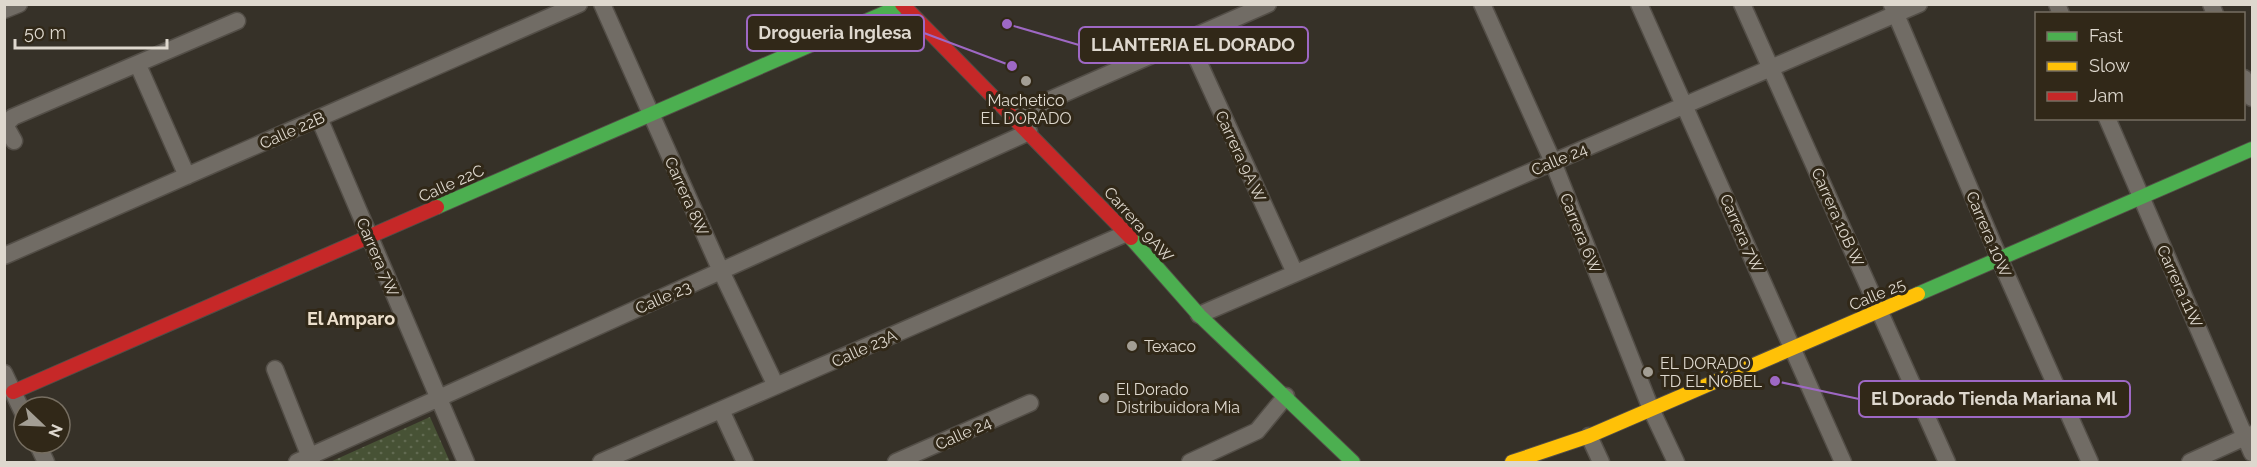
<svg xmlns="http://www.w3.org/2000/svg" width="2257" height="467" viewBox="0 0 2257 467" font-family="Raleway,sans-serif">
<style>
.park{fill:url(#park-dots)}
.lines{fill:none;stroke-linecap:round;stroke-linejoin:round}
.street-casing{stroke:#534e47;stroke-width:19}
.fast-casing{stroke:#534e47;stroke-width:16}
.slow-casing{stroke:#534e47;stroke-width:16}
.jam-casing{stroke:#534e47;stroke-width:16}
.street{stroke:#716c65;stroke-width:16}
.fast{stroke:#4caf50;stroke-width:14}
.slow{stroke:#ffc107;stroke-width:14}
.jam{stroke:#c62828;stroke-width:14}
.poi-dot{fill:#a39e94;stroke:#312818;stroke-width:2}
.labels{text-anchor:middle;stroke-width:6;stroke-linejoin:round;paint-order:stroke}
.poi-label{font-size:16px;fill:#ded8ce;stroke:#312818;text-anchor:start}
.street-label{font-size:16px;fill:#ded8ce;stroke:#312818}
.neighbourhood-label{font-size:18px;font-weight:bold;fill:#ecdfcc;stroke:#312818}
.leader{fill:none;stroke:#9e68c4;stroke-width:2}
.callout-dot{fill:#9e68c4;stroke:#312818;stroke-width:2}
.callout{fill:#312818;stroke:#9e68c4;stroke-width:2}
.callout-label{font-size:18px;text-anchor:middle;font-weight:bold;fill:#ded8ce}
</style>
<defs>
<pattern id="park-dots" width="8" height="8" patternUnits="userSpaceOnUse" patternTransform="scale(1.5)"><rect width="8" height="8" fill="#475235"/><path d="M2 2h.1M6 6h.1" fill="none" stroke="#616a51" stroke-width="1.8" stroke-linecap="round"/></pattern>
</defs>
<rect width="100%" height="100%" fill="#363128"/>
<path class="park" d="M 430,417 L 450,462 L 330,462 Z"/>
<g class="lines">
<defs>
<path id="street" d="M 602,4 L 721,271 L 776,386
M 1482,4 L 1553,162 L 1651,409 L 1676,462
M 1639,4 L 1843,462
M 1742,4 L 1947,462
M 2057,4 L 2061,14
M 2211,4 L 2215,14
M 1892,5 L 2000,260 L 2090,462
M 4,10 L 19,4
M 1188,39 L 1295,273
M 138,65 L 187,176
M 2244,78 L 2252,98
M 1013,116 L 1268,4
M 319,118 L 466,462
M 2107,118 L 2252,453
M 14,141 L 5,125 L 13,117 L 237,21
M 4,256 L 579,4
M 1199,315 L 1919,4
M 275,369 L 312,462
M 4,373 L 24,415
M 721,410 L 745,462
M 1589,436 L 1601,462
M 37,443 L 46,462
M 297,462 L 1029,132
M 601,462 L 1127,233
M 896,462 L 1030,403
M 1190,462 L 1257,431 L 1286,396
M 2190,462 L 2252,434"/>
<path id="fast" d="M 437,207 L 903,5
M 1131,238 L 1199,315 L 1353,462
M 1918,294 L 2252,149"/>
<path id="slow" d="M 1512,462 L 1589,436 L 1918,294"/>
<path id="jam" d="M 902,4 L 1131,238
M 13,392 L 437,207"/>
</defs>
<use href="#street" class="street-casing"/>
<use href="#fast" class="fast-casing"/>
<use href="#slow" class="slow-casing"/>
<use href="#jam" class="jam-casing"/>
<use href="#street" class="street"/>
<use href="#fast" class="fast"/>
<use href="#slow" class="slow"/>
<use href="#jam" class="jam"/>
</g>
<g class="poi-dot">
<circle cx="1026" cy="81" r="6"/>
<circle cx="1132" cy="346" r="6"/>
<circle cx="1648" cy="372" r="6"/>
<circle cx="1104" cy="398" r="6"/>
</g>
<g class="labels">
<g class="poi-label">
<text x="1026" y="106" text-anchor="middle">Machetico<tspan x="1026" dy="18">EL DORADO</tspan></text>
<text x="1144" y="352">Texaco</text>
<text x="1660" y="369">EL DORADO<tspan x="1660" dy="18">TD EL NÓBEL</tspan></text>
<text x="1116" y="395">El Dorado<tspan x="1116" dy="18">Distribuidora Mia</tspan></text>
</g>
<g class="street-label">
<text transform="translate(292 130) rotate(-24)" y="6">Calle 22B</text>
<text transform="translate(1241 156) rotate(65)" y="6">Carrera 9A W</text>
<text transform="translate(1559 159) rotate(-23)" y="6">Calle 24</text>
<text transform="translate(451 183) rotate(-24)" y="6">Calle 22C</text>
<text transform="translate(687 196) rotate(66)" y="6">Carrera 8W</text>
<text transform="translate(1838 217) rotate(66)" y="6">Carrera 10B W</text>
<text transform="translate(1139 224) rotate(48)" y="6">Carrera 9AW</text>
<text transform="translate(1581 233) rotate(68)" y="6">Carrera 6W</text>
<text transform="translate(1742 233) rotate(66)" y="6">Carrera 7W</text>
<text transform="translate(1989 234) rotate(67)" y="6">Carrera 10W</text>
<text transform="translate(378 257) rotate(67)" y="6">Carrera 7W</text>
<text transform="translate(2180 286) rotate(66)" y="6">Carrera 11W</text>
<text transform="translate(1877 294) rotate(-23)" y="6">Calle 25</text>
<text transform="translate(663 297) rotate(-24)" y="6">Calle 23</text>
<text transform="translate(864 348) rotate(-24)" y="6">Calle 23A</text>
<text transform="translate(963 433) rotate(-24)" y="6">Calle 24</text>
</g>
<g class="neighbourhood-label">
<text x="351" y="325">El Amparo</text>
</g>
</g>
<path class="leader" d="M1012 66L924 33M1007 24L1079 45M1775 381L1859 399"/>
<g class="callout-dot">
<circle cx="1012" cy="66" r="6"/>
<circle cx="1007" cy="24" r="6"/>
<circle cx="1775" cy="381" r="6"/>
</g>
<g class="callout">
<rect x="747" y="15" width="177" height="36" rx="6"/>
<rect x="1079" y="27" width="229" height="36" rx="6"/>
<rect x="1859" y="381" width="271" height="36" rx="6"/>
</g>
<g class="callout-label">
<text x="835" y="39">Drogueria Inglesa</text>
<text x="1193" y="51">LLANTERIA EL DORADO</text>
<text x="1994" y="405">El Dorado Tienda Mariana Ml</text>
</g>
<rect width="2257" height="467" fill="none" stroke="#ded8ce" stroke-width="12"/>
<rect x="2035" y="12" width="210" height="108" fill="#312818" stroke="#766e61" stroke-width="1.5"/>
<rect x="2047" y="32" width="30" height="9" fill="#4caf50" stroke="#766e61" stroke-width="1.5"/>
<text x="2089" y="42" font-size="18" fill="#ded8ce">Fast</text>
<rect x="2047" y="62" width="30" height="9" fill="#ffc107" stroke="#766e61" stroke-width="1.5"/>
<text x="2089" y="72" font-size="18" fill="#ded8ce">Slow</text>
<rect x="2047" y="92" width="30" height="9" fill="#c62828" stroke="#766e61" stroke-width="1.5"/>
<text x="2089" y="102" font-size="18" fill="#ded8ce">Jam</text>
<g transform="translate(42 425) rotate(113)"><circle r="28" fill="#312818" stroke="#766e61" stroke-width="1.5"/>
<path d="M0-4.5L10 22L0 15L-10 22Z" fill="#a39e94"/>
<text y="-9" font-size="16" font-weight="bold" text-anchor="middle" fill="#ded8ce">N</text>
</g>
<path d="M15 39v9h152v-9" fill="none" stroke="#ded8ce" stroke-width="3"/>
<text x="24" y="39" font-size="18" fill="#ded8ce" stroke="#312818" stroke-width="4.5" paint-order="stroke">50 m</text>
</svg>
